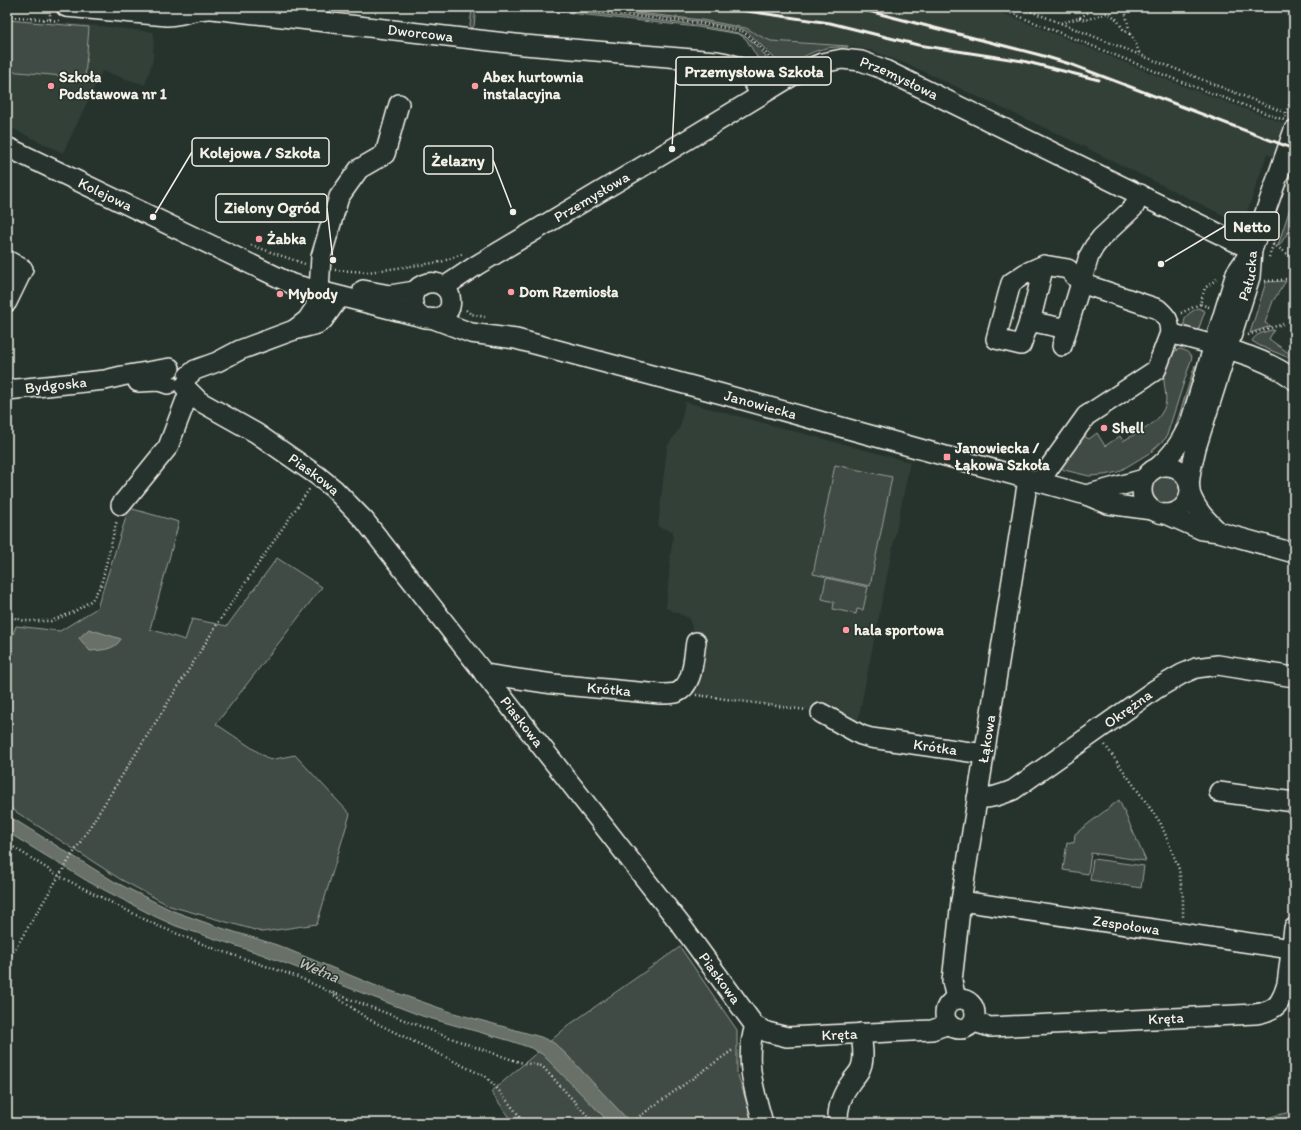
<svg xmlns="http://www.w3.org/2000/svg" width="1301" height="1130" viewBox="0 0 1301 1130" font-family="Itim,sans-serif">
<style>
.built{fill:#333f39}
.green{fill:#414b45;stroke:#9a9e96}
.water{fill:#676f68;stroke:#9fa39b}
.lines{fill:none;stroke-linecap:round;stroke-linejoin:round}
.minor-casing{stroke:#f4f1e8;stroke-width:22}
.path{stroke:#f4f1e8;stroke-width:2.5;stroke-dasharray:1 3;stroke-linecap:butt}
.minor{stroke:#26332d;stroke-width:19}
.rail{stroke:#f4f1e8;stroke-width:3}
.poi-dot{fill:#ff9aa2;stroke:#26332d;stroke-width:1.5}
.labels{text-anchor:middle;stroke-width:3;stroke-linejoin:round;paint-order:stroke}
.street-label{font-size:15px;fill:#f4f1e8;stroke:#26332d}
.poi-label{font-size:15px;font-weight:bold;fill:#f4f1e8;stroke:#26332d;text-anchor:start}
.water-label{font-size:16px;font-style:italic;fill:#bcbdb5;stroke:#26332d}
.leader{fill:none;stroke:#f4f1e8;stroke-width:1.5}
.callout-dot{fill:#f4f1e8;stroke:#26332d;stroke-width:1.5}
.callout{fill:#26332d;stroke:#f4f1e8;stroke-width:1.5}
.callout-label{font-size:16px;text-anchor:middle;font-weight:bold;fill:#f4f1e8}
</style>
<rect width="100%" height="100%" fill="#26332d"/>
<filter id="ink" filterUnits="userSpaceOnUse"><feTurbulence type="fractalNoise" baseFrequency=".025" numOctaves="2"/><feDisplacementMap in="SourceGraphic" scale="8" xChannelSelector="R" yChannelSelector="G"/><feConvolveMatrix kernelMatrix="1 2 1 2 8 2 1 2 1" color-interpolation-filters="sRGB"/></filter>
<g filter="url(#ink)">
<path class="built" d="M 585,7 L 988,7 L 1175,83 L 1294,127 L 1294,166 L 1267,154 L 1246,215 L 1240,222 L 1235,221 L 1058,134 L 916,68 L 873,51 L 841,45 L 771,41 L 760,36 L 746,28 L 702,20 Z
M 1281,7 L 1294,7 L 1294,32 Z
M 7,19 L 100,26 L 154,32 L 153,60 L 145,85 L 102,71 L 63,153 L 7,126 Z
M 685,402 L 910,462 L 858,720 L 834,719 L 821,713 L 802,709 L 694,695 L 680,691 L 696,642 L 689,618 L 666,608 L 673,531 L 658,527 L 667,447 L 680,427 Z"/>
<path class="green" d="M 467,7 L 476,7 L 474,26 L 471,29 L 470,25 L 472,9 Z
M 514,7 L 532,7 L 697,25 L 738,33 L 747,37 L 765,55 L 766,60 L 762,65 L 746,39 L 739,34 L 697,27 Z
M 569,7 L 585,7 L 702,20 L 746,28 L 760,36 L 771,41 L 848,46 L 848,47 C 838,47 828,47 819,50 C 805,54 791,67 777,61 L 748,32 L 742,29 L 697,21 Z
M 7,20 L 89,27 L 85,78 L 7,71 Z
M 1294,196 L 1291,209 L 1294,211 L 1294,223 L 1279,246 L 1278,245 Z
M 1286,281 L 1273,301 L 1265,323 L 1271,326 L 1250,333 L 1266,282 Z
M 1198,308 L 1205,311 L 1196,336 L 1185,331 C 1182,317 1187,314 1198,308 Z
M 1272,330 L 1274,330 L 1269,339 L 1290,354 L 1287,357 L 1260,346 L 1252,341 C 1255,334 1265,332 1272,330 Z
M 1179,349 C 1185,350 1188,352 1192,357 L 1166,438 L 1151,452 L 1118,472 L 1104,475 L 1089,476 L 1064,470 L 1060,467 L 1082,435 L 1089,439 L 1097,433 L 1105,446 L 1120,436 L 1123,441 C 1136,433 1153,427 1161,414 C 1169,402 1165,394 1164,381 C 1162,370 1168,354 1179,349 Z
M 1195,365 L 1196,371 L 1177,433 L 1175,428 Z
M 835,465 L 892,477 L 870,586 L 813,574 Z
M1149 490a16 16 0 1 1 32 0a16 16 0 1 1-32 0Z
M 129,508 L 179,522 L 150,629 L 185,640 L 192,619 L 227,626 L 277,558 L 322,587 L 216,724 L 270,760 L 295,755 L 350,814 L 317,924 L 262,932 L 170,906 L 120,879 L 7,806 L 7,700 L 13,689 L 7,686 L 7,651 L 16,626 L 60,631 L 97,608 Z
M 826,578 L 868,587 L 863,610 L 857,609 L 856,614 L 833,609 L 834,602 L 822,599 Z
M 1119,800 L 1146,861 L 1091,853 L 1088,874 L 1063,870 L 1067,842 L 1074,843 L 1075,834 Z
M 1093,859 L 1144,866 L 1141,888 L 1090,880 Z
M 680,947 L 737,1030 L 737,1072 L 753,1123 L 514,1123 L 491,1092 L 569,1025 Z
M 1294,1111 L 1294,1123 L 1246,1123 Z"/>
<path class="water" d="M 89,629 L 121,639 C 115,650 102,650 90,651 L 79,638 Z
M 7,815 L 115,882 L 173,911 L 215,926 L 277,945 L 374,985 L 454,1013 L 541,1037 L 554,1043 L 567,1055 L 629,1121 L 627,1123 L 610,1123 L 542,1054 L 531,1048 L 511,1041 L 422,1016 L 261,954 L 176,926 L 154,916 L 89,882 L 7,832 Z"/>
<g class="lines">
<defs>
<g id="minor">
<path id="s1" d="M 66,7 L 167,16 C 182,16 196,8 212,9 L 524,45 L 716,61 C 744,65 748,72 761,95"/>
<path id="s2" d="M 7,147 L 292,284 L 426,318 C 435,319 442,319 448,311 C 451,307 451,301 450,296 C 442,270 396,285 419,316"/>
<path d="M 7,260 L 23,269 L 7,302"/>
<path d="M 1044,265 L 1032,314 L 1021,345 L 996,339 L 1011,283 L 1026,273 L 1044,265 L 1068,269 L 1081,283"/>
<path d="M 1081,283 L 1089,256 L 1094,247 L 1101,238 L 1134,207 L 1140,194"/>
<path id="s3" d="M 444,287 L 477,265 L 672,149 L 797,73 L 822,63 L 842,59 L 861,61 L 883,69 L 1252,250"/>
<path d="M 363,290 L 390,295 L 415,291"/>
<path id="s4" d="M 434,319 L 471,333 L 516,339 L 722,394 L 1086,495 L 1108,504 L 1152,510"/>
<path d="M 1029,321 L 1067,329"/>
<path d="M 294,330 L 307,320 L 315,308 L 319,291 L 321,257 L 339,197 L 359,169 L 385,154 L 399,104"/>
<path d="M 1062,346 L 1081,283 L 1158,309 C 1168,318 1169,320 1170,333"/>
<path d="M 188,376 L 195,370 L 217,362 L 240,350 L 294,330 L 317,324 L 323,320 L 336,302 L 342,297"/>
<path d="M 138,382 L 159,381 L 168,384"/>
<path id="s5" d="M 184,386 L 199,401 L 256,433 L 318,476 L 334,489 L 365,521 L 681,925 L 755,1026 L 767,1032 L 787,1037 L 932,1030 L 949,1024"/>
<path id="s6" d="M 7,390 L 105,380 L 122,376 L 170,368"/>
<circle cx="1166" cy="490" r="24"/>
<path d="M 1158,467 C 1175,452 1182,440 1191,420 L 1236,273 L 1251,251"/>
<path d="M 1040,482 L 1048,469 L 1086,416 L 1156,370 L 1170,333 C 1207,344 1265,355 1294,380"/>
<path id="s7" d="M 1189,485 L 1191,470 L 1196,448 L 1250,277 L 1252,250 L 1294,130"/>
<path d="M 1190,493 C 1196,510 1206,520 1219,532"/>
<path d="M 1086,495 L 1144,479"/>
<path d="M 121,505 L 168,447 L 189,392"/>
<path d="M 1166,514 L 1202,530 L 1219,532 L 1294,553"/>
<path id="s8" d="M 484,674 L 553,684 L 660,694 C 665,694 671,694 676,693 C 694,686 693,658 696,642"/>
<path id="s9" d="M 821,713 L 861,735 L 871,738 L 984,754"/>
<path d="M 1219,792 L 1294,802"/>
<path id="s10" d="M 977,798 C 990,799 1001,795 1013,790 L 1156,689 L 1182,674 L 1196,668 L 1218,665 L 1294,677"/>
<path id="s11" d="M 961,901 L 1291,949"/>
<circle cx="960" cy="1014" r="15"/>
<path id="s12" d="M 956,999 L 952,981 L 961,901 L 1028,479"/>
<path id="s13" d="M 974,1022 L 990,1027 L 1255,1014 C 1276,1011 1281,1004 1287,984 L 1294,928"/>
<path d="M 755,1026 C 744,1059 754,1090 763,1123"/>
<path d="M 838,1123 C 837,1108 842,1094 851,1082 C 854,1077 859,1074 861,1067 C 865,1057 862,1044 861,1033"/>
</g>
</defs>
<use href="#minor" class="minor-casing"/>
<path class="path" d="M 552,7 L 698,23 L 742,31 L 749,36 L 766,53 L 773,64
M 996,7 L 1179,81 L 1284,120
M 1020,7 L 1286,113
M 1123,7 L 1125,10 L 1130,34 L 1135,41 L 1140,55
M 7,16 L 50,20 L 50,12
M 1079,18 L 1085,20 L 1107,13 C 1123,20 1117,28 1130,34
M 50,20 L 59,21
M 1061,23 L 1079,18 L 1097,7
M 763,70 L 773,64 L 779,66
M 1285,117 L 1294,91
M 1273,244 L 1292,257
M 251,245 L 305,264
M 1269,257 L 1276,236
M 335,270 L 368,272 L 441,262 L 462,254
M 1265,281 L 1280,280 L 1293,278
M 1209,307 L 1200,304 L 1205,288 L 1218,278
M 466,310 L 471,314 L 485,317
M 1181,313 L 1200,304
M 1248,335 L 1283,324
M 7,616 L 25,621 L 51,621 L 74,612 L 92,600 L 101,585 L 117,520
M 696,695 L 806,710
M 1105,745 L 1160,822 L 1168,841 L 1179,869 L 1183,898 L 1183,918
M 7,843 L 59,876 L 158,926 L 210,947 L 298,977 L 326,990 L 472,1046 L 519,1062 L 542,1066 L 594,1123
M 7,962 L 59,876 L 218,623 L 310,488
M 331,993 L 368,1019 L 486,1077 L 496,1087 L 525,1123
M 630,1123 L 734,1049"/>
<use href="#minor" class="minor"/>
<path class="rail" d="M 719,7 L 830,23 L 918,45 L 1023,61 L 1099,80
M 853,7 L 1040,55 L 1070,64 L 1294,149"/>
</g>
</g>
<g class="poi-dot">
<circle cx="51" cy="86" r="4"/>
<circle cx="475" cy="86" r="4"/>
<circle cx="259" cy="239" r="4"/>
<circle cx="511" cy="292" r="4"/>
<circle cx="280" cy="294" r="4"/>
<circle cx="1104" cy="428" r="4"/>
<rect x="943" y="453" width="8" height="8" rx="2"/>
<circle cx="846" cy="630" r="4"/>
</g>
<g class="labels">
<g class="street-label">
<text dy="5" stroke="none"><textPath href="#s1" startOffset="357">Dworcowa</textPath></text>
<text dy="5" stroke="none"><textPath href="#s3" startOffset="521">Przemysłowa</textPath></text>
<text dy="5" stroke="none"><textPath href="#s2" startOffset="109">Kolejowa</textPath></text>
<text dy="5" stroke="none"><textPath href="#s3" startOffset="173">Przemysłowa</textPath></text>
<text dy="5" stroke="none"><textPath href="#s7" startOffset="218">Pałucka</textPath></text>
<text dy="5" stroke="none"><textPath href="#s6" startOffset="49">Bydgoska</textPath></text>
<text dy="5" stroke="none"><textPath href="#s4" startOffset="338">Janowiecka</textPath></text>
<text dy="5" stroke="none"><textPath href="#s5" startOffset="158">Piaskowa</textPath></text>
<text dy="5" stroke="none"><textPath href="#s8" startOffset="126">Krótka</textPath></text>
<text dy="5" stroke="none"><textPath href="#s10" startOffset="178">Okrężna</textPath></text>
<text dy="5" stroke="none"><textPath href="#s5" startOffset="482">Piaskowa</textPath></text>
<text dy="5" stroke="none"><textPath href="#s12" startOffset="263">Łąkowa</textPath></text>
<text dy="5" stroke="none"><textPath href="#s9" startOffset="121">Krótka</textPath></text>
<text dy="5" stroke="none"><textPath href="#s11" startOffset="167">Zespołowa</textPath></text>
<text dy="5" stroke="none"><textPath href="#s5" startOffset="806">Piaskowa</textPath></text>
<text dy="5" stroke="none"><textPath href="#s13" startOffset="193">Kręta</textPath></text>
<text dy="5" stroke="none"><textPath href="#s5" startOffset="952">Kręta</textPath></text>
</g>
<g class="poi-label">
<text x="59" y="82">Szkoła<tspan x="59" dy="17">Podstawowa nr 1</tspan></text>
<text x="483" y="82">Abex hurtownia<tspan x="483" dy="17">instalacyjna</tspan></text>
<text x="267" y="244">Żabka</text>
<text x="519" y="297">Dom Rzemiosła</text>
<text x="288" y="299">Mybody</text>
<text x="1112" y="433">Shell</text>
<text x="955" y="453">Janowiecka /<tspan x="955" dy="17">Łąkowa Szkoła</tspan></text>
<text x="854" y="635">hala sportowa</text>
</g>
<g class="water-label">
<text transform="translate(319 969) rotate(23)" y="6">Wełna</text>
</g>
</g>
<path class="leader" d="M672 149L676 71M153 217L192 152M513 212L493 160M333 260L327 208M1161 264L1225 226"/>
<g class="callout-dot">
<circle cx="672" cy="149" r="4"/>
<circle cx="153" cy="217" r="4"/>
<circle cx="513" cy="212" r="4"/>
<circle cx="333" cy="260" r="4"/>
<circle cx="1161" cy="264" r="4"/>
</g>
<g class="callout">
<rect x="676" y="57" width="155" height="28" rx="4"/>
<rect x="192" y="138" width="137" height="28" rx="4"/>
<rect x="424" y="146" width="69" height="28" rx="4"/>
<rect x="216" y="194" width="111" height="28" rx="4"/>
<rect x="1225" y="212" width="54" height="28" rx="4"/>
</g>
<g class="callout-label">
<text x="754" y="77">Przemysłowa Szkoła</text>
<text x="260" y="158">Kolejowa / Szkoła</text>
<text x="458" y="166">Żelazny</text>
<text x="272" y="213">Zielony Ogród</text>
<text x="1252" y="232">Netto</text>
</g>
<rect width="1301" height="1130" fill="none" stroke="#26332d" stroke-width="24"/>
<rect x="12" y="12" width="1277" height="1106" fill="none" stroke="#f4f1e8" stroke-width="1.5" filter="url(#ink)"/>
</svg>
